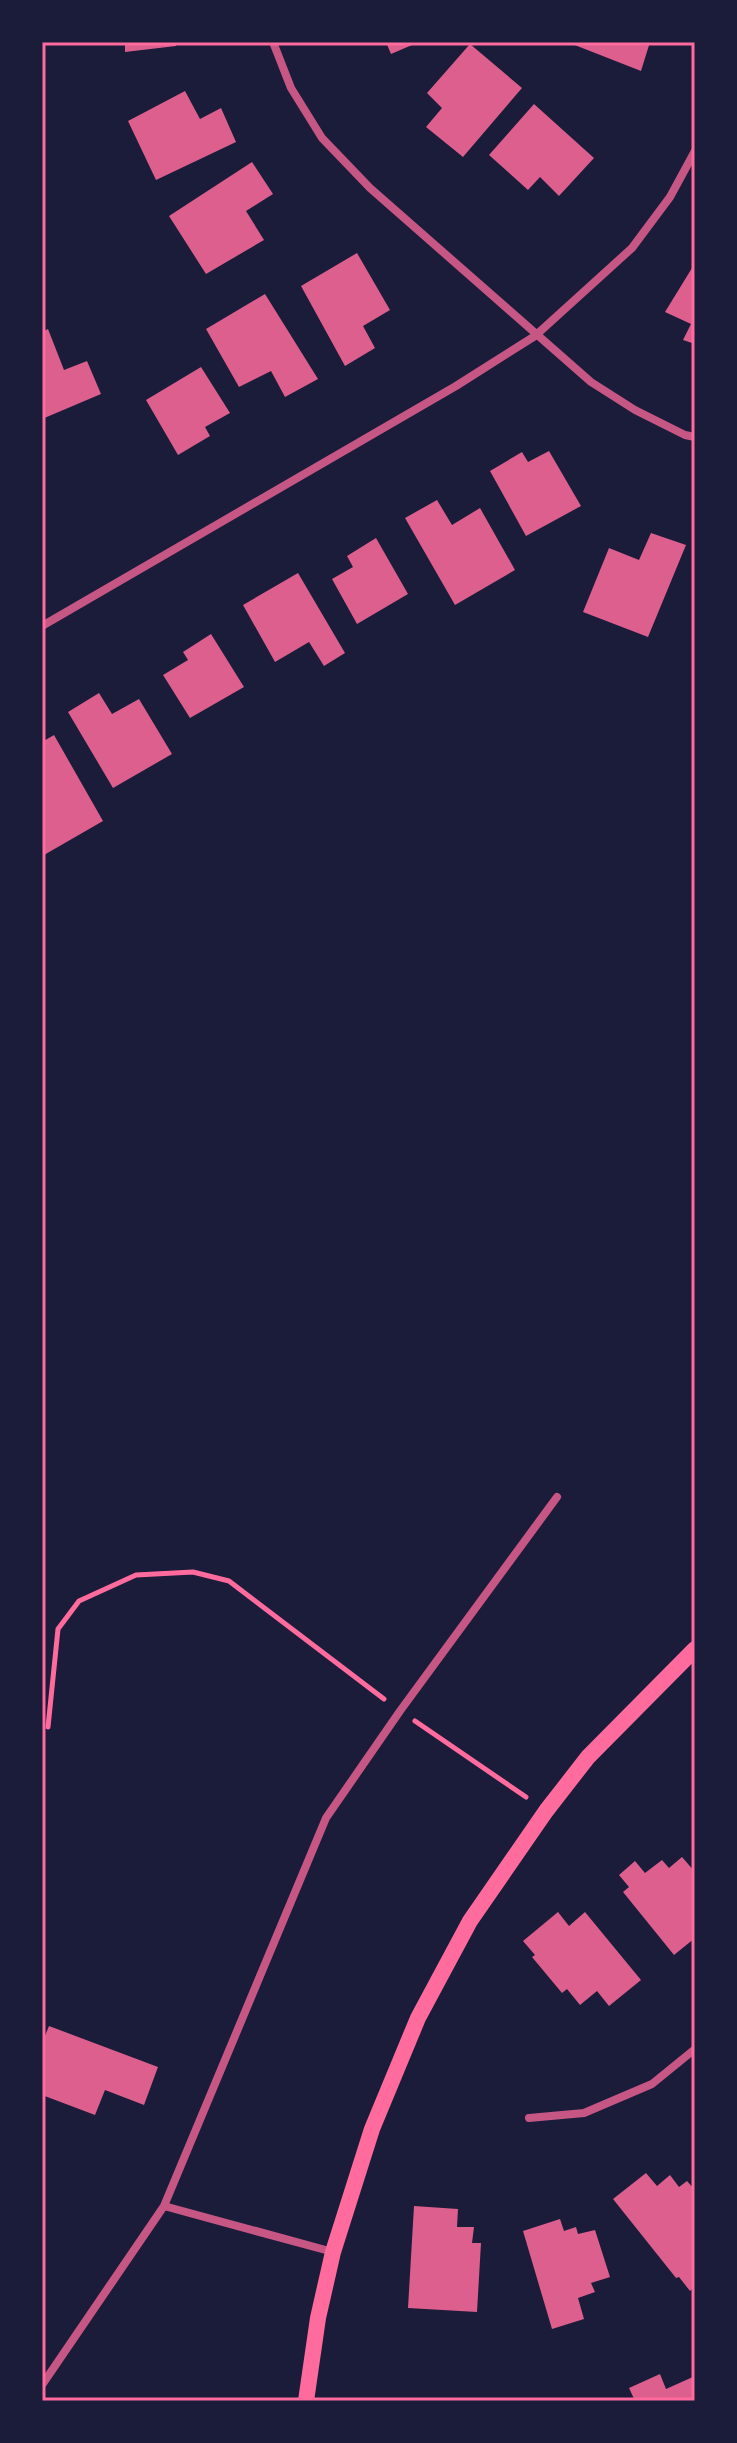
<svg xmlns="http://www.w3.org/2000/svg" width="737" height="2443" viewBox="0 0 737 2443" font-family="'IBM Plex Serif',serif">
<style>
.building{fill:#dd5f8e}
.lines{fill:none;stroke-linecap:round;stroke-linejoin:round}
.path{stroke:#ff6b9d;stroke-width:5}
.minor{stroke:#c65784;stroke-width:8}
.secondary{stroke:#ff6b9d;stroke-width:16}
.neatline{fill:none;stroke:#ff6b9d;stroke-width:3}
</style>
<rect width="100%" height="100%" fill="#1b1b3a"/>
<path class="building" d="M 125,42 L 176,42 L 176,46 L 125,52 Z
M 386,42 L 419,42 L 391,54 Z
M 567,42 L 650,42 L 641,71 Z
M 470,44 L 522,88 L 463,157 L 426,127 L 442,108 L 427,93 Z
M 185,91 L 200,119 L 221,108 L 236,142 L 156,180 L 128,121 Z
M 534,104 L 594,158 L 559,196 L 540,177 L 528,190 L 489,155 Z
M 252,162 L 273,194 L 246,211 L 264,240 L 206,274 L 169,216 Z
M 357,253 L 390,310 L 363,326 L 375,348 L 345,366 L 301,286 Z
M 692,268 L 695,270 L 695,344 L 683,340 L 691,324 L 665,312 Z
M 265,294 L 318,379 L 285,397 L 271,371 L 239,387 L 206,329 Z
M 48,329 L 64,370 L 87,361 L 101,394 L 42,419 L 42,332 Z
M 201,367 L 230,413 L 205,427 L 210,436 L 178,455 L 146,400 Z
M 549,451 L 581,506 L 526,536 L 490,471 L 522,452 L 528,462 Z
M 437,500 L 452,525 L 480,508 L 515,570 L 455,605 L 405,518 Z
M 651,533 L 686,545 L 648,637 L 583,612 L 609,548 L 639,560 Z
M 376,538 L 408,594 L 357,624 L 332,579 L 353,567 L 347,556 Z
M 298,573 L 345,653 L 324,666 L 309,642 L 275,662 L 243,605 Z
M 211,634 L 244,687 L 190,718 L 163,675 L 188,660 L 183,652 Z
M 99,693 L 112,714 L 139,699 L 172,754 L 113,788 L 68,712 Z
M 54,735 L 103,821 L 44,855 L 42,742 Z
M 682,1857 L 695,1872 L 695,1938 L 674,1955 L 623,1892 L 629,1887 L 619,1875 L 635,1861 L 645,1873 L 662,1860 L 669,1868 Z
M 558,1912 L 569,1926 L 585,1912 L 641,1980 L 609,2006 L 597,1991 L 580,2005 L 567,1989 L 562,1993 L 532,1957 L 535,1955 L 523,1941 Z
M 49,2026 L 158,2067 L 144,2105 L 105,2090 L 95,2115 L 42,2095 L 42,2043 Z
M 646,2173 L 657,2186 L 670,2175 L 679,2187 L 687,2181 L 695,2190 L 695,2286 L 690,2291 L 679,2277 L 676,2278 L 613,2199 Z
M 414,2206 L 458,2209 L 457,2227 L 474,2227 L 472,2243 L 481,2243 L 477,2312 L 408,2308 Z
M 560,2219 L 564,2231 L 576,2227 L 578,2234 L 595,2230 L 610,2277 L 591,2283 L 595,2292 L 578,2298 L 584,2319 L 552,2329 L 523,2231 Z
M 660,2374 L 666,2389 L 695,2376 L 695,2401 L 635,2401 L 629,2388 Z"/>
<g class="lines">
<path class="path" d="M 415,1721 L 526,1797
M 48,1727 L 58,1629 L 79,1601 L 136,1575 L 193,1572 L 229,1581 L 384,1699"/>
<path class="minor" d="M 273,42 L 291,88 L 322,138 L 370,188 L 591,382 L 635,410 L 685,435 L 695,437
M 42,626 L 456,386 L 535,336 L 632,248 L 670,197 L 695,151
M 529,2118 L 584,2113 L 652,2084 L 695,2049
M 164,2206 L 333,2252
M 42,2385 L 164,2206 L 326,1818 L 400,1711 L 557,1497"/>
<path class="secondary" d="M 306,2401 L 318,2318 L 333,2252 L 372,2129 L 418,2018 L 470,1921 L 546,1811 L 588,1757 L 695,1649"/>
</g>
<rect width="737" height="2443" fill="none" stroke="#1b1b3a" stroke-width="88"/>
<rect x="44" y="44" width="649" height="2355" class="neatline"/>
</svg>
